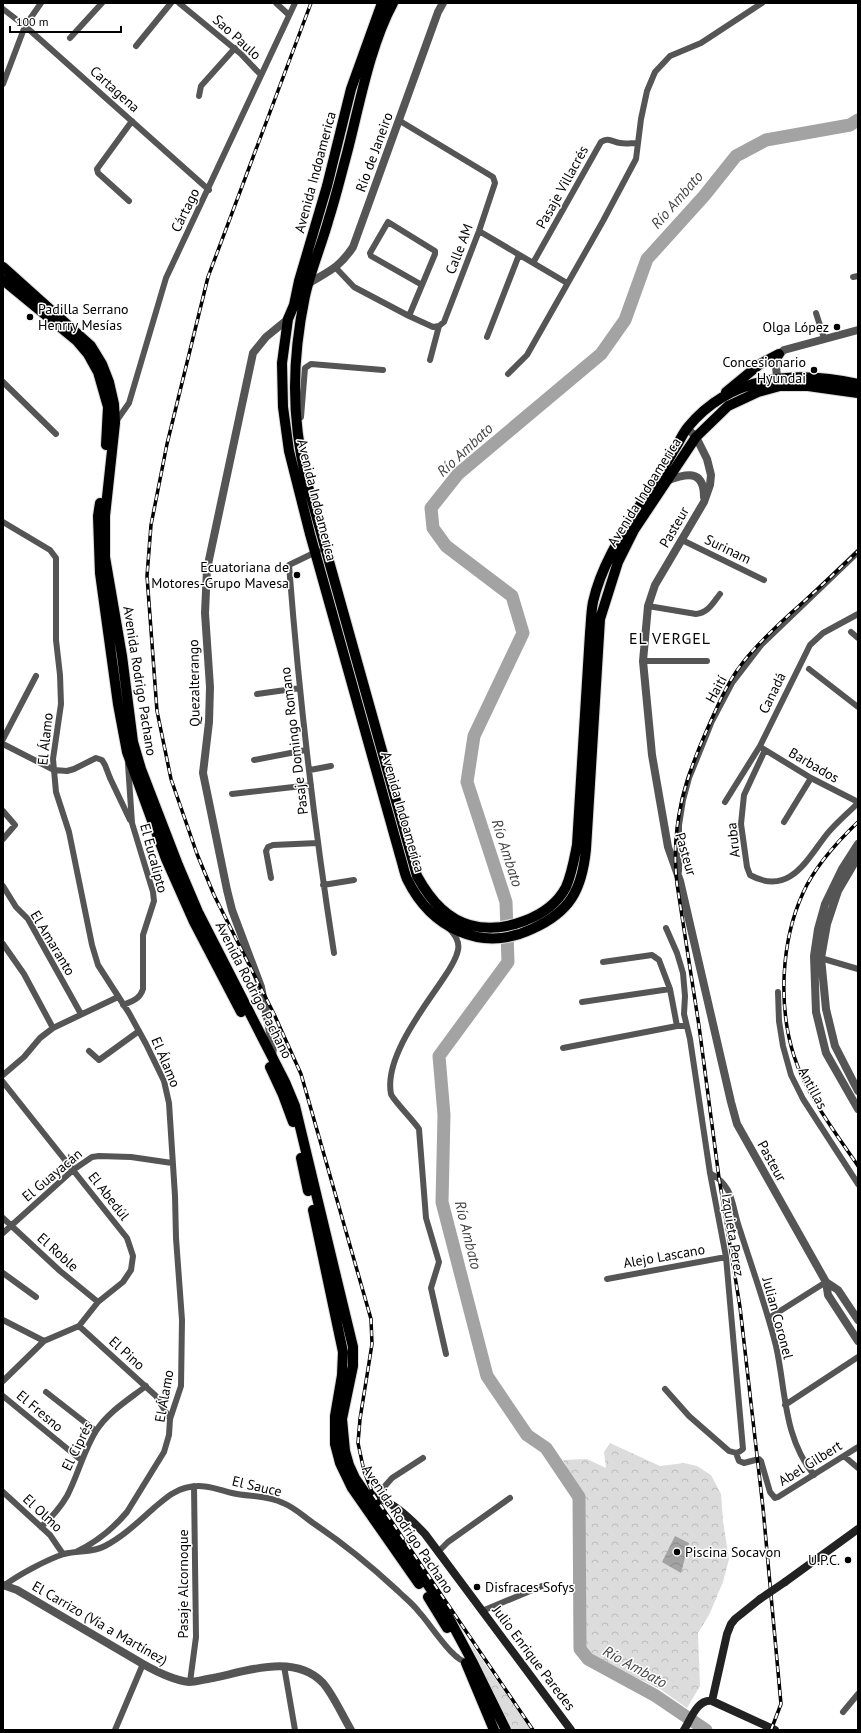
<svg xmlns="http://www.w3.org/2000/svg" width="861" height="1733" viewBox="0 0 861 1733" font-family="'PT Sans',sans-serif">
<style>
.park{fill:url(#park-crowns)}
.water{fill:url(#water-waves)}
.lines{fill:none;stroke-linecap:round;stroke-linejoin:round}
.river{stroke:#a3a3a3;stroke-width:13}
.primary-casing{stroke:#dbdbdb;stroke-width:12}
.minor{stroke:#555;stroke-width:6}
.tertiary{stroke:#555;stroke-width:8}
.secondary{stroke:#222;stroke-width:8}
.primary{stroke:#000;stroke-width:10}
.rail-casing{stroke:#000;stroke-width:3.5}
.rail{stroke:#fff;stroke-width:2;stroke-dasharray:6;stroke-linecap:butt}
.secondary-bridge{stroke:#222;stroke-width:8}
.poi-dot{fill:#000;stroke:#fff;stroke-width:1.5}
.labels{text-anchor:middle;stroke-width:3;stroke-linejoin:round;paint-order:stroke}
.street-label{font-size:14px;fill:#000;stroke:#fff}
.poi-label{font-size:14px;fill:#000;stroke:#fff;text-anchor:end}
.water-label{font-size:15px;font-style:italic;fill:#444;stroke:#fff}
.quarter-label{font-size:16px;letter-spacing:1px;fill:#000;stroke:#fff}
</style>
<defs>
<pattern id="park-crowns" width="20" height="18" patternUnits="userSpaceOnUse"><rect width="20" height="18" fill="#dcdcdc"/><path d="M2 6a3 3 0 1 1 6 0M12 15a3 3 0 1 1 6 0" fill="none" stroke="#bbb"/></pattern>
<pattern id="water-waves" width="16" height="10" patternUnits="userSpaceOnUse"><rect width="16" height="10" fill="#a3a3a3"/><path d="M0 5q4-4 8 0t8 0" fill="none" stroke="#8b8b8b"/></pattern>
</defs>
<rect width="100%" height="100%" fill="#fff"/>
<path class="park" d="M 610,1443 L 660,1466 L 684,1463 L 697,1466 L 711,1475 L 721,1494 L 723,1521 L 729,1559 L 723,1582 L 709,1615 L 698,1633 L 700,1686 L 687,1708 L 660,1689 L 591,1656 L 584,1647 L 582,1631 L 581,1496 L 563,1460 L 587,1459 L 606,1468 L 604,1452 Z
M 469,1641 L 531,1730 L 511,1730 Z"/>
<path class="water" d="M 675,1536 L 689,1543 L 681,1573 L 662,1562 Z"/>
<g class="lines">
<path class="river" d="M 706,1730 L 656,1696 L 588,1659 L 580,1649 L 579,1497 L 546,1448 L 527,1435 L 487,1376 L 442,1202 L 444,1115 L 439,1056 L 508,962 L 506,902 L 467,782 L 474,736 L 523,633 L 512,596 L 446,546 L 433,528 L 431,508 L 458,474 L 601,354 L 625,320 L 647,259 L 704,196 L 736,156 L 766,140 L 850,125 L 858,120"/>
<defs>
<path id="primary" d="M 382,3 L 351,89 L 327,186 L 299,281 L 294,305 L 288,319 L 282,363 L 283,407 L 289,451 L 310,534 L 401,859 C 403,865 404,872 407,879 C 431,928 481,953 532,929 C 570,912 582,890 586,849 L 600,619 L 618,562 L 634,530 L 696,437 L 728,406 L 758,392 L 780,386 L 808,386 L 858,393
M 393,3 C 370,45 359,107 347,153 C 341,175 336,196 329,218 C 322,244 311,269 305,296 C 292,359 291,416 306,479 L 417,876 C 428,896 446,919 470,925 C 502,934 550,918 566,887 C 572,873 574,860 577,845 L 590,633 C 591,623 591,612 593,602 C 602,562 626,528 647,494 C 656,480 666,465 674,450 C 679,443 682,434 688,427 C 731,375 796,370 858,384
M 3,267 L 91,346 L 102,364 L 109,382 L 114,404 L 115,423 L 105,516 L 105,557 L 122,656 L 133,742 L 141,769 L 178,865 L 198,912 L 285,1082 L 295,1106 L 353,1347 L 353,1366 L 342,1419 L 345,1451 L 349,1465 L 355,1478 L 443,1607 L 472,1661 L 506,1730
M 3,280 L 77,341 L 88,354 L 98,372 L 108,407 L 106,445
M 726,392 L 760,364 L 779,354
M 100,503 L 98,516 L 100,573 L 118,704 L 127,752 L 166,859 L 194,922 L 241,1012
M 270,1067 L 283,1095 L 293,1122
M 301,1158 L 308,1191
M 313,1210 L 343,1352 L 342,1375 L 335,1416 L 335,1444 L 340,1463 L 352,1488 L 419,1584
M 428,1597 L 447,1628
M 466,1663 L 494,1730"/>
</defs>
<use href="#primary" class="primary-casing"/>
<path class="minor" d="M 179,3 L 241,54 L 260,74
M 276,3 L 289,15
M 3,9 L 25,26 L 209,190
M 70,38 L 102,3
M 136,46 L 171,3
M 3,84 L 25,26 L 41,3
M 199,96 L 201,86 L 235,48
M 400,121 L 493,177 L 495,183 L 479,231 L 444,322 L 439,326
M 129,201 L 98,173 L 97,169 L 132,121
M 479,231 L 567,283
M 533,263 L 601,142 C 608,137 613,142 620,143 C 626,144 631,143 637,143
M 336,268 L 354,287 L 409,316 L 433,327 L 439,326
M 853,277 L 858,276
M 816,313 L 824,338
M 409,316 L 435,254 L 435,251 L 388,222 L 370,253 L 371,256 L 422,285
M 487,337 L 519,255
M 430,360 L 439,326
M 508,374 L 527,355 L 603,221 L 636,159 L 641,119 L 647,91 L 655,72 L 670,56 L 701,43 L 762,3
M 3,382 L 56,434
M 301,417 L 305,368 L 311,364 L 383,370
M 115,423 L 129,403 L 166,278 L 295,3
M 3,522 L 50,550 L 56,558 L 56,640 L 60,675 L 61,704 L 53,759 L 56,792 L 69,832 L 92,945 L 98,965 L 129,1013 L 146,1044 L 164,1081 L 169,1103 L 175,1196 L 176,1238 L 182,1320 L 181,1386 L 170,1419 L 169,1435 L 164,1452 L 127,1512 C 112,1530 97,1542 76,1552
M 682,540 L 764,580
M 318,551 L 289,565 C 299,695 314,825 334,953
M 648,606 L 696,614 C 708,613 713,603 720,594
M 851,632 L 858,638
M 643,661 L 707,661
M 809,669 L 858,707
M 257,694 L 300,688
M 3,739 L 36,676
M 3,744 L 54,770 L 67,771 L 74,769 L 96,758 L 102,760 L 105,765 L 110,778 L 130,820
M 762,748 L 811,778 L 858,802
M 765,750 L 744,795 L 741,824 L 747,867 L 750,875 C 790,897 807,859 827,834 C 836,823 848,813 858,803
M 254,760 L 306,750
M 310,770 L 331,766
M 232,794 L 311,785
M 725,802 L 760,746 L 810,645 L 823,633 L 858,614
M 3,811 L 15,825 L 3,839
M 784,822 L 811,778
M 679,871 L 679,825 L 683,800 L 689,778 L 712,721 L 732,683 L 762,644 L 858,552
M 271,878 L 266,851 L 268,847 L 273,845 L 318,843
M 323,885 L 354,880
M 3,886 L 16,907 L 28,919 L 81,1014
M 3,944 L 24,974 L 53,1028
M 817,957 L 858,969
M 603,962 L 652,955 L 659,960 L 670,989
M 778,992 L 779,1021 L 783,1046 L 791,1075 L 803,1099 L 858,1184
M 582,1002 L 670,989 L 677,1026
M 123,1005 C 133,1001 140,999 143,989 L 143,935 L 154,901 L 153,892 L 132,823 L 128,764
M 563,1048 L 677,1026 L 686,1026
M 89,1051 L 99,1060 L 139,1031
M 3,1075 L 24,1057 L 40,1038 L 53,1028 L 118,997
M 3,1082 L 127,1238 L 133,1256 L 131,1270 L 123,1282 L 98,1302 L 79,1326 L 44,1341 L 3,1381
M 710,1173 C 735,1187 731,1205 740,1230 C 752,1268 766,1306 776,1346 C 786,1390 783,1437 814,1475
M 3,1218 L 60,1271 L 98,1302
M 3,1233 L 73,1170 L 92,1157 L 99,1156 L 131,1157 L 172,1163
M 3,1273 L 36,1297
M 607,1279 L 726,1257
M 769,1318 L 826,1282
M 3,1320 L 44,1341
M 79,1326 L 156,1396 L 170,1419
M 446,1354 L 431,1288 L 439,1262 L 426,1218 L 419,1129 C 414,1121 393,1100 391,1094 C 384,1059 422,1010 441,982 C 447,973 456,961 458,950 C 460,941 454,934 449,928
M 665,1389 L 689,1416 L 729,1451 C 735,1453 738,1454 743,1449 L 726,1257 L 710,1173 L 690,1039 L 684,1014 L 685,996 L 683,973 L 677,953 L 666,928
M 46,1392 L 96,1431
M 3,1396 L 81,1460
M 785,1405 L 858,1357
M 736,1453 L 739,1461 L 744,1463 L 759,1459 L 761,1461 L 770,1492 L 775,1498 L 778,1497 L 858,1447
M 844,1456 L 858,1468
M 3,1492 L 50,1535 L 63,1554
M 377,1495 L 392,1478 L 423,1458
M 41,1527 C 51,1518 60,1508 67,1496 C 78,1475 83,1452 96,1431 C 108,1412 128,1400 146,1386
M 438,1552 L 448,1542 L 510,1498
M 5,1585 C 18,1575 48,1559 64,1554 C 78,1550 92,1553 105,1546 C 124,1536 139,1521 155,1507 C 165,1499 173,1491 185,1488 C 203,1483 216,1489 232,1493 C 249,1497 267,1495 283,1503 C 294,1507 303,1516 313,1523 C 343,1543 371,1566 398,1591 C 405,1598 413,1604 419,1612 C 429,1622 455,1665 469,1662
M 482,1611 L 542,1586
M 284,1666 L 295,1730
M 190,1682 L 196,1637 L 194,1486
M 843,1712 L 858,1694
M 115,1730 L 143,1664"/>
<path class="tertiary" d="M 305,282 L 309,283 C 329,271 339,268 353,247 L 438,12 L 443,3
M 779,385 C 776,373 773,358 784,350 L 858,330
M 687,428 L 696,437 L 707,459 L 711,475 L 710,485 L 704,502 L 655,585 L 648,606 L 643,661 L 652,755 L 668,847 L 680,881 L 731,1102 L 737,1124 L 826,1282 L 828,1295 L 858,1341
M 666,481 C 685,474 704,468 704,497
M 858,844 L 842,869 L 825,904 L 818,929 L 814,956 L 816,1012 L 826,1053 L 858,1109
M 858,857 L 838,891 L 827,924 L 821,958 L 826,1009 L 835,1046 L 858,1091
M 272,1057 L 273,1047 L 261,987 L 232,910 L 227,890 L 203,773 L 209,722 L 210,687 L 205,613 L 207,569 L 253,353 L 266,337 L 288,319
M 826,1282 L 838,1290 L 858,1320
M 3,1585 L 17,1590 L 143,1664 C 157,1672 173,1680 189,1682 C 196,1682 205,1679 213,1678 C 247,1671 295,1653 323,1683 C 334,1696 342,1715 351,1730"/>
<path class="secondary" d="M 363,1495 L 365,1493 C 390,1499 408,1516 425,1534 L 571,1730
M 785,1582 L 858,1529
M 712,1701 L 727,1634 L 731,1624 L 735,1619 L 760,1599
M 684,1730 C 691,1719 697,1699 712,1701 L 775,1730"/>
<use href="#primary" class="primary"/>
<defs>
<path id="rail" d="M 311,3 L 208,277 L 167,444 L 151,525 L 147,576 L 157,711 L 171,779 L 197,854 L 214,895 L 274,1014 L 301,1074 L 371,1319 L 372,1344 L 360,1419 L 358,1443 L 364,1471 L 373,1494 L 533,1730
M 858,822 C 837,842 815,866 803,893 C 781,941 778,1006 794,1056 C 807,1096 835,1132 858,1166
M 771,1730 L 781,1704 L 763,1508 L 740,1307 L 719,1178 L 699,1026 L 677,884 C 670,824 686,775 711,721 C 719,702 728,682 741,665 C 755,646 774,629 791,613 C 814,593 836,572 858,551"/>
</defs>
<use href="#rail" class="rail-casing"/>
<use href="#rail" class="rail"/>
<path class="secondary-bridge" d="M 760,1599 L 785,1582"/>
</g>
<g class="poi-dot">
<circle cx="30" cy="317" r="4"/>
<circle cx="837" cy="327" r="4"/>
<circle cx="814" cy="370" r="4"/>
<circle cx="297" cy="575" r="4"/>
<circle cx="677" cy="1552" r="4"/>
<circle cx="848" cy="1560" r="4"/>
<circle cx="477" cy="1587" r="4"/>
</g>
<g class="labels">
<g class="street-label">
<text transform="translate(237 37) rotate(42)" y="5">Sao Paulo</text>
<text transform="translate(115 89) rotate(42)" y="5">Cartagena</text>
<text transform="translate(374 152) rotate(-70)" y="5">Río de Janeiro</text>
<text transform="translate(315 172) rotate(-75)" y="5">Avenida Indoamerica</text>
<text transform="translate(562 187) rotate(-61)" y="5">Pasaje Villacrés</text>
<text transform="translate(185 210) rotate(-64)" y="5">Cártago</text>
<text transform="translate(459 249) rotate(-69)" y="5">Calle AM</text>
<text transform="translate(644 492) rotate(-58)" y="5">Avenida Indoamerica</text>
<text transform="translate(317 500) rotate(76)" y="5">Avenida Indoamerica</text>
<text transform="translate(674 527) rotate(-60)" y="5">Pasteur</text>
<text transform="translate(728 549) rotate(26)" y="5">Surinam</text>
<text transform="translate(140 681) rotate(81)" y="5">Avenida Rodrigo Pachano</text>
<text transform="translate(194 683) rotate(-91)" y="5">Quezalterango</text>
<text transform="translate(716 689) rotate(-61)" y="5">Haití</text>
<text transform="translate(772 693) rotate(-64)" y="5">Canadá</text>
<text transform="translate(45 739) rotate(-84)" y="5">El Álamo</text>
<text transform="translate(294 741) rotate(-97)" y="5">Pasaje Domingo Romano</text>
<text transform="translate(814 765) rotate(30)" y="5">Barbados</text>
<text transform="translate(403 812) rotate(74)" y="5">Avenida Indoamerica</text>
<text transform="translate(733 840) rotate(-96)" y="5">Aruba</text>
<text transform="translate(686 854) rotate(74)" y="5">Pasteur</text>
<text transform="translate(154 858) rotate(75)" y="5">El Eucalipto</text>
<text transform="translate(53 943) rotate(59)" y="5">El Amaranto</text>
<text transform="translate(254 990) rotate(63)" y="5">Avenida Rodrigo Pachano</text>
<text transform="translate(166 1062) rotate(67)" y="5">El Álamo</text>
<text transform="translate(813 1088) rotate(62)" y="5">Antillas</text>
<text transform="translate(772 1161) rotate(61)" y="5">Pasteur</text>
<text transform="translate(52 1175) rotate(-40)" y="5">El Guayacán</text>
<text transform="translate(109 1196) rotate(52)" y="5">El Abedúl</text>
<text transform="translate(733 1235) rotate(81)" y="5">Izquieta Perez</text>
<text transform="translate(58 1252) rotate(42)" y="5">El Roble</text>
<text transform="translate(664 1256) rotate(-10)" y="5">Alejo Lascano</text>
<text transform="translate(778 1318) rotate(75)" y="5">Julian Coronel</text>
<text transform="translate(127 1353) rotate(42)" y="5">El Pino</text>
<text transform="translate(164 1396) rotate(-80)" y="5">El Álamo</text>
<text transform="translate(40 1411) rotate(40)" y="5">El Fresno</text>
<text transform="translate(77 1446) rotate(-64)" y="5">El Ciprés</text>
<text transform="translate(810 1463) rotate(-32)" y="5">Abel Gilbert</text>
<text transform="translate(257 1486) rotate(13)" y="5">El Sauce</text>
<text transform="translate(43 1513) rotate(43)" y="5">El Olmo</text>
<text transform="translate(408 1529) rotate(56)" y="5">Avenida Rodrigo Pachano</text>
<text transform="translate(183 1584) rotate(-90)" y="5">Pasaje Alcornoque</text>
<text transform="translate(100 1623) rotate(30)" y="5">El Carrizo (Vía a Martínez)</text>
<text transform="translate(534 1658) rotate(53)" y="5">Julio Enrique Paredes</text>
</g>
<g class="poi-label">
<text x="38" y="314" text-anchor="start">Padilla Serrano<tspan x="38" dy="16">Henrry Mesías</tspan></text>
<text x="829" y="332">Olga López</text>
<text x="806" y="367">Concesionario<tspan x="806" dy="16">Hyundai</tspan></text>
<text x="289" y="572">Ecuatoriana de<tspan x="289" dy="16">Motores-Grupo Mavesa</tspan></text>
<text x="685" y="1557" text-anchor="start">Piscina Socavon</text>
<text x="840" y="1565">U.P.C.</text>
<text x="485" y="1592" text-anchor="start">Disfraces Sofys</text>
</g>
<g class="water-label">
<text transform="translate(677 200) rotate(-49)" y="5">Río Ambato</text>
<text transform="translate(465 450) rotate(-43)" y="5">Río Ambato</text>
<text transform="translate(507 853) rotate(72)" y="5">Río Ambato</text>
<text transform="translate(468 1235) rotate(76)" y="5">Río Ambato</text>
<text transform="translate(635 1667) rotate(29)" y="5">Río Ambato</text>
</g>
<g class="quarter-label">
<text x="670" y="644">EL VERGEL</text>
</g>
</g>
<rect width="861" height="1733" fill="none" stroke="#000000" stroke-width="8"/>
<path d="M10 26v6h111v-6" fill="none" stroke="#000000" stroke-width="2"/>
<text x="16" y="26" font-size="12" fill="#000000" stroke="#ffffff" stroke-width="3" paint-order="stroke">100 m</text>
</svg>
